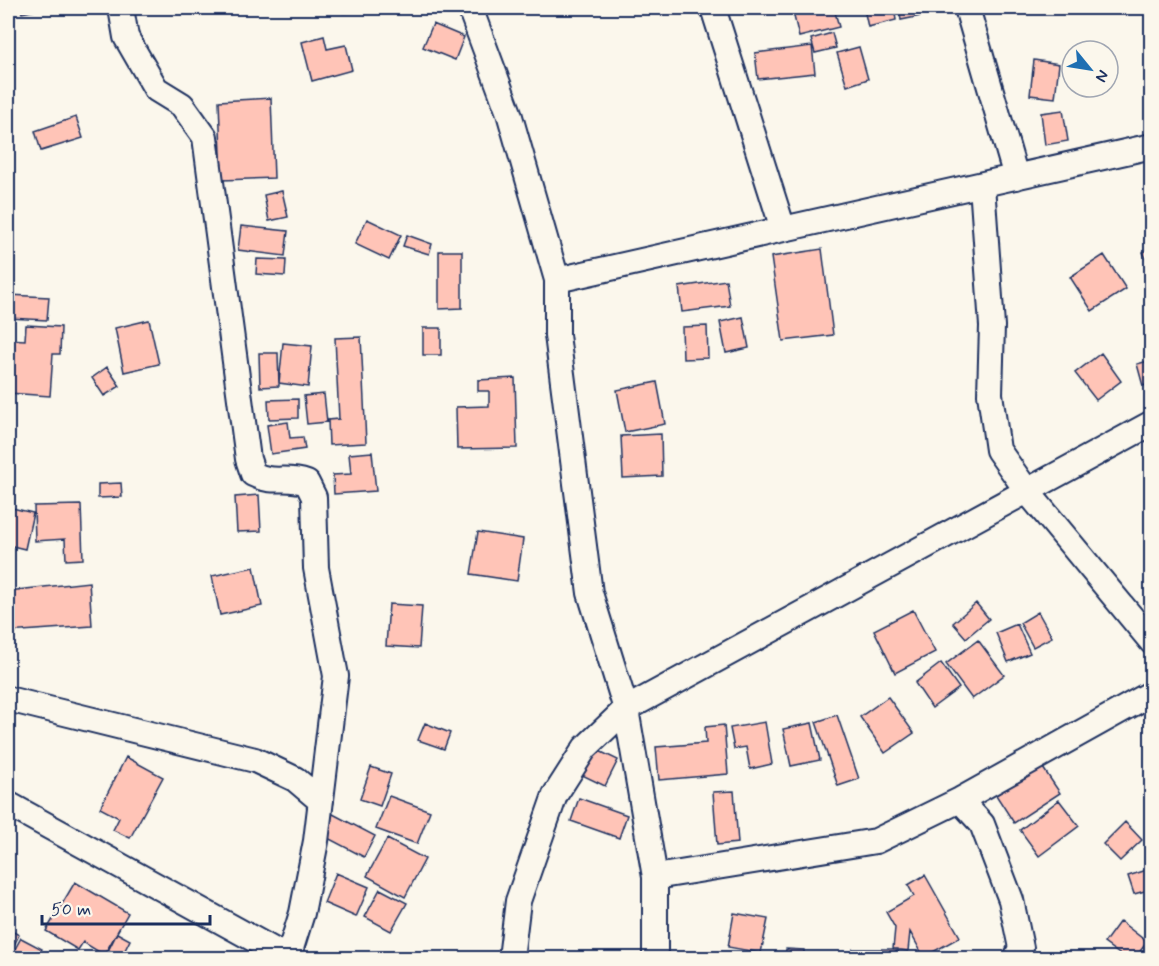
<svg xmlns="http://www.w3.org/2000/svg" width="1159" height="966" viewBox="0 0 1159 966" font-family="Mynerve,sans-serif">
<style>
.building{fill:#ffc4b7;stroke:#1b2f5e;stroke-width:1.5}
.lines{fill:none;stroke-linecap:round;stroke-linejoin:round}
.street-casing{stroke:#1b2f5e;stroke-width:28}
.street{stroke:#fbf7ec;stroke-width:24}
</style>
<rect width="100%" height="100%" fill="#fbf7ec"/>
<filter id="ink" filterUnits="userSpaceOnUse"><feTurbulence type="fractalNoise" baseFrequency=".0167" numOctaves="2"/><feDisplacementMap in="SourceGraphic" scale="12" xChannelSelector="R" yChannelSelector="G"/><feConvolveMatrix kernelMatrix="1 2 1 2 8 2 1 2 1" color-interpolation-filters="sRGB"/></filter>
<g filter="url(#ink)">
<path class="building" d="M 20,8 L 46,8 L 22,13 Z
M 343,8 L 368,8 L 368,11 L 343,13 Z
M 792,8 L 834,8 L 839,27 L 799,37 Z
M 894,8 L 896,20 L 868,27 L 864,9 Z
M 899,8 L 949,8 L 950,10 L 901,20 Z
M 433,24 L 464,37 L 455,60 L 423,47 Z
M 832,33 L 836,48 L 815,53 L 811,39 Z
M 324,36 L 327,49 L 346,45 L 352,70 L 312,81 L 302,42 Z
M 812,46 L 815,73 L 758,79 L 755,53 Z
M 859,47 L 868,79 L 847,86 L 837,53 Z
M 1034,60 L 1059,64 L 1055,98 L 1030,95 Z
M 271,98 L 274,178 L 222,180 L 219,101 Z
M 1063,110 L 1068,141 L 1045,145 L 1041,113 Z
M 76,117 L 83,138 L 41,151 L 35,131 Z
M 282,191 L 288,217 L 269,221 L 264,195 Z
M 367,219 L 401,235 L 389,260 L 355,244 Z
M 241,226 L 288,231 L 285,256 L 238,250 Z
M 407,235 L 432,244 L 429,254 L 403,246 Z
M 1152,248 L 1152,271 L 1143,252 Z
M 822,249 L 833,335 L 783,341 L 771,257 Z
M 439,251 L 462,251 L 462,308 L 439,309 Z
M 1104,255 L 1126,289 L 1092,311 L 1070,277 Z
M 257,259 L 286,260 L 285,276 L 256,274 Z
M 726,280 L 730,306 L 682,312 L 679,287 Z
M 8,295 L 49,297 L 47,320 L 8,318 Z
M 743,317 L 749,348 L 726,353 L 720,322 Z
M 149,320 L 159,364 L 124,372 L 115,328 Z
M 26,325 L 61,327 L 60,354 L 53,354 L 50,396 L 8,393 L 8,339 L 25,340 Z
M 707,326 L 708,358 L 683,359 L 682,327 Z
M 423,328 L 441,328 L 441,355 L 423,355 Z
M 361,337 L 366,443 L 329,445 L 328,420 L 339,419 L 335,338 Z
M 283,343 L 312,346 L 308,387 L 279,383 Z
M 259,353 L 278,353 L 279,386 L 260,387 Z
M 1101,353 L 1121,381 L 1096,400 L 1075,373 Z
M 1152,360 L 1152,383 L 1143,386 L 1137,364 Z
M 107,367 L 120,386 L 104,396 L 92,378 Z
M 515,378 L 517,448 L 457,449 L 456,407 L 489,406 L 489,391 L 478,391 L 478,380 Z
M 657,382 L 665,424 L 625,432 L 617,390 Z
M 324,394 L 327,422 L 307,424 L 304,396 Z
M 298,399 L 298,418 L 269,419 L 268,400 Z
M 288,422 L 290,438 L 303,437 L 305,449 L 271,454 L 267,425 Z
M 661,434 L 662,476 L 623,478 L 621,436 Z
M 372,452 L 376,491 L 334,494 L 333,475 L 351,474 L 349,454 Z
M 121,483 L 122,497 L 98,498 L 98,484 Z
M 259,495 L 261,531 L 237,532 L 235,497 Z
M 81,505 L 83,559 L 66,560 L 65,539 L 35,541 L 34,506 Z
M 8,507 L 33,513 L 25,549 L 8,545 Z
M 478,532 L 523,539 L 517,581 L 471,574 Z
M 254,567 L 262,606 L 220,615 L 212,576 Z
M 89,582 L 92,626 L 8,632 L 8,591 Z
M 976,603 L 989,619 L 966,638 L 953,623 Z
M 389,604 L 422,606 L 419,648 L 386,646 Z
M 913,610 L 935,652 L 895,673 L 874,630 Z
M 1038,612 L 1052,637 L 1033,647 L 1020,623 Z
M 1017,624 L 1030,653 L 1008,662 L 996,633 Z
M 978,640 L 1004,675 L 972,699 L 946,664 Z
M 941,663 L 959,688 L 932,708 L 915,683 Z
M 888,697 L 914,733 L 885,753 L 860,717 Z
M 837,715 L 859,779 L 838,786 L 816,722 Z
M 765,722 L 772,764 L 750,769 L 746,747 L 734,749 L 730,728 Z
M 425,723 L 450,733 L 444,749 L 418,740 Z
M 812,723 L 820,760 L 791,766 L 783,729 Z
M 724,725 L 728,774 L 659,780 L 656,747 L 706,743 L 705,727 Z
M 591,747 L 618,760 L 605,786 L 578,773 Z
M 126,757 L 163,777 L 130,838 L 113,830 L 119,818 L 100,808 Z
M 1041,765 L 1060,793 L 1014,823 L 996,795 Z
M 371,767 L 391,774 L 380,806 L 360,799 Z
M 734,791 L 738,843 L 717,845 L 713,792 Z
M 389,796 L 430,811 L 417,844 L 376,829 Z
M 579,798 L 627,815 L 619,838 L 571,821 Z
M 1059,800 L 1079,826 L 1039,856 L 1020,830 Z
M 331,813 L 375,836 L 364,857 L 320,834 Z
M 1125,822 L 1142,840 L 1120,861 L 1103,844 Z
M 387,839 L 425,859 L 405,897 L 367,876 Z
M 1150,869 L 1152,889 L 1134,894 L 1128,876 Z
M 336,873 L 369,887 L 356,917 L 324,903 Z
M 925,875 L 960,937 L 924,957 L 910,932 L 908,951 L 893,949 L 895,928 L 886,912 L 914,896 L 908,885 Z
M 75,882 L 128,913 L 104,955 L 83,942 L 78,950 L 46,931 Z
M 380,889 L 407,903 L 391,931 L 365,917 Z
M 734,913 L 768,919 L 761,953 L 728,947 Z
M 1120,921 L 1147,942 L 1135,958 L 1125,958 L 1104,943 Z
M 8,929 L 19,935 L 8,957 Z
M 117,933 L 130,940 L 121,958 L 108,951 Z
M 21,938 L 42,949 L 37,958 L 10,958 Z
M 786,949 L 804,950 L 804,958 L 785,958 Z
M 853,949 L 898,949 L 898,958 L 853,958 Z"/>
<g class="lines">
<defs>
<path id="street" d="M 121,8 L 126,37 L 156,89 L 182,105 L 205,137 L 248,459 L 253,474 C 275,485 284,475 307,483 L 314,497 L 316,568 L 336,676 L 316,841 L 302,913 L 288,958
M 470,8 L 509,113 L 557,280 L 557,335 L 590,593 L 626,709 L 655,877 L 655,958
M 713,8 L 783,229
M 967,8 L 1016,177
M 982,185 L 992,326 L 990,394 L 998,450 L 1027,491 L 1152,642
M 557,280 L 1152,146
M 8,699 L 255,760 L 295,779 L 321,801
M 960,800 L 982,824 L 1011,900 L 1021,948 L 1016,958
M 8,804 L 288,958
M 655,877 L 876,841 L 960,800 L 1152,693
M 511,958 L 518,901 L 555,795 L 585,748 L 626,709 L 1152,423"/>
</defs>
<use href="#street" class="street-casing"/>
<use href="#street" class="street"/>
</g>
</g>
<rect width="1159" height="966" fill="none" stroke="#fbf7ec" stroke-width="30"/>
<rect x="15" y="15" width="1129" height="936" fill="none" stroke="#1b2f5e" stroke-width="2" filter="url(#ink)"/>
<g transform="translate(1090 69) rotate(120)"><circle r="28" fill="#fbf7ec" stroke="#a1a7b3" stroke-width="1.5"/>
<path d="M0-4.5L10 22L0 15L-10 22Z" fill="#1f6fb2"/>
<text y="-9" font-size="16" font-weight="bold" text-anchor="middle" fill="#1b2f5e">N</text>
</g>
<path d="M42 915v9h168v-9" fill="none" stroke="#1b2f5e" stroke-width="3"/>
<text x="51" y="915" font-size="18" fill="#1b2f5e" stroke="#fbf7ec" stroke-width="4.5" paint-order="stroke">50 m</text>
</svg>
